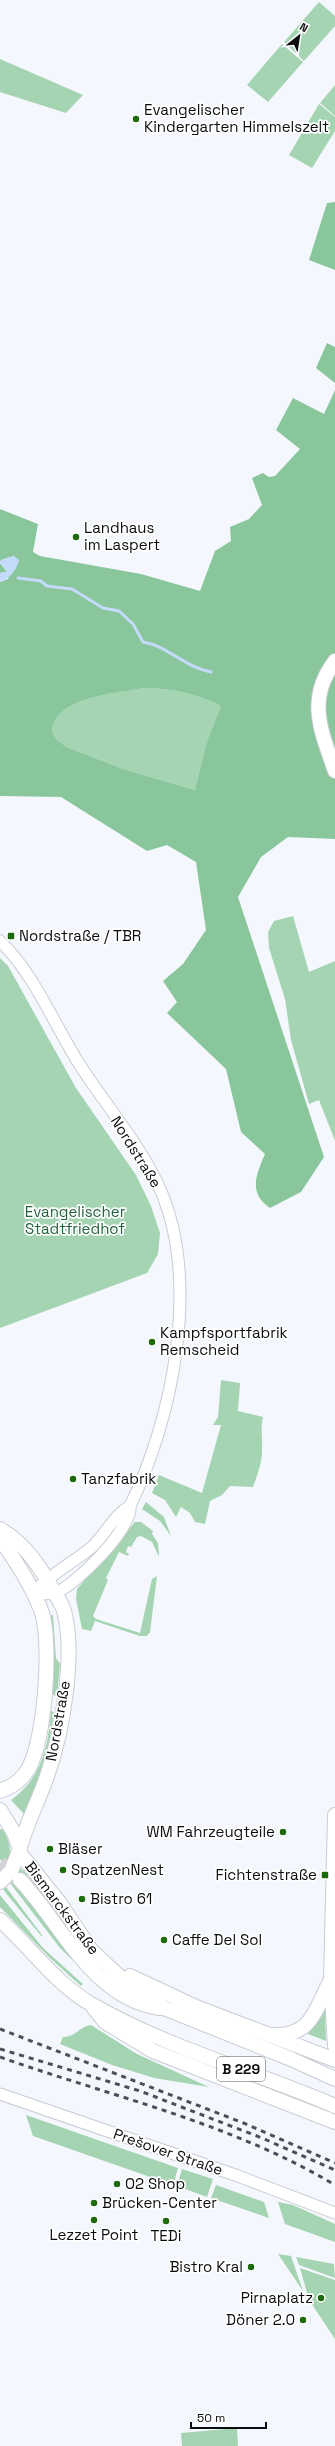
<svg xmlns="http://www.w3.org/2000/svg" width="335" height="2446" viewBox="0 0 335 2446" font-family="'Space Grotesk',sans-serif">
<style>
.green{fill:#a4d4b2}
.forest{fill:#89c69c;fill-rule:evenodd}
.water{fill:#c4dbfc}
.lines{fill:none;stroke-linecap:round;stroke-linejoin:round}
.stream{stroke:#c4dbfc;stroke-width:3}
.major-tunnel{stroke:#d2d4da;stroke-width:14;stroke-dasharray:14 7;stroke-linecap:butt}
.minor-casing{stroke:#c8ccd3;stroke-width:13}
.major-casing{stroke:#c8ccd3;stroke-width:16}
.minor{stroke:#fff;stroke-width:11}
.major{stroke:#fff;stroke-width:14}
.rail{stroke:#4e4f53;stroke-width:3;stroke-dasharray:5 5;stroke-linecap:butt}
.poi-dot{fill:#1d6a0b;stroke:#fff;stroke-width:1.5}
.labels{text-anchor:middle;stroke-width:3.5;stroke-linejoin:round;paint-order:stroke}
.shield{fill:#fff;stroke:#545556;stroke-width:1}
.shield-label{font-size:14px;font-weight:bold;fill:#0b0c0e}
.poi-label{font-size:15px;fill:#0b0c0e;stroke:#fff;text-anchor:start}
.street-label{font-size:15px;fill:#0b0c0e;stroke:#fff}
.park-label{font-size:15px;fill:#20633b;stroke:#fff}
</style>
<rect width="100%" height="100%" fill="#f5f7fe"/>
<path class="green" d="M 319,2 L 335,16 L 335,26 L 304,61 L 284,42 Z
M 282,44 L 303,62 L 268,102 L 247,85 Z
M 0,59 L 83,95 L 66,113 L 0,92 Z
M 335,85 L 335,116 L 320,103 Z
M 319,104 L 335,117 L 335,131 L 312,168 L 289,155 Z
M 144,688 C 170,688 198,694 221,706 L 206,744 L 195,790 L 123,769 L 67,747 L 57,740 L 52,732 C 55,696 116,694 144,688 Z
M 293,916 L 309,972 L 335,961 L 335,1141 L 319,1100 L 309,1104 L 291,1040 L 285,999 L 269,948 L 268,932 L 274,921 Z
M 0,958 L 8,966 L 76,1088 L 136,1175 L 151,1206 L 160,1233 L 158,1254 L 147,1273 L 0,1328 Z
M 221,1380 L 240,1383 L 238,1411 L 263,1417 C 260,1432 263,1437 262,1451 C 262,1463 257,1476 253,1487 L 230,1486 L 222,1495 L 210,1501 L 205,1524 L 195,1522 L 190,1513 L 181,1507 L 176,1517 L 165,1500 L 152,1493 L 159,1475 L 202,1493 L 221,1425 L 213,1425 L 218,1417 Z
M 146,1502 L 164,1517 L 171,1536 L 160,1521 L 142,1509 Z
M 135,1522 L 141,1522 L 153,1531 L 152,1534 L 158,1543 L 159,1557 L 152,1542 L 141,1536 L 137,1537 L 131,1547 L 128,1546 L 126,1552 L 129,1554 L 128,1556 L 119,1552 L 106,1578 L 108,1580 L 93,1616 L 96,1619 L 140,1633 L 152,1579 L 157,1576 L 150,1632 L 147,1636 L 140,1636 L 95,1621 L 91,1631 L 82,1629 L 76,1599 L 77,1589 Z
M 53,1615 L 56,1658 L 60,1664 L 57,1697 L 52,1694 L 53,1667 L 48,1616 Z
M 51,1711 L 54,1712 L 48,1752 L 39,1783 L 24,1814 L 11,1800 C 42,1778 48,1747 51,1711 Z
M 3,1828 C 12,1848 13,1854 3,1874 L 0,1870 L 4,1865 L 0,1859 L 0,1830 Z
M 20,1868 L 28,1875 L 23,1875 L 88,1975 L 60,1948 L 10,1883 Z
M 6,1887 L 42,1935 L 42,1937 L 5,1892 L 3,1889 Z
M 0,1895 L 43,1948 L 83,1984 L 81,1986 L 51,1959 L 0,1907 Z
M 323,2010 L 325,2011 L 326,2041 L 303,2032 Z
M 91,2025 L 137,2054 L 209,2087 L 154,2078 L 112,2065 L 60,2044 L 63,2037 C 76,2037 80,2026 91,2025 Z
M 26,2115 L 178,2168 L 173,2185 L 33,2136 Z
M 182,2169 L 213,2179 L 207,2197 L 177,2186 Z
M 216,2185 L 264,2202 L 269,2218 L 211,2198 Z
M 278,2202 L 293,2205 L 335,2224 L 335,2242 L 285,2224 Z
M 278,2254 L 291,2256 L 303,2291 Z
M 296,2257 L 334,2264 L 335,2278 L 299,2265 Z
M 300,2268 L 335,2280 L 335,2339 L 309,2300 Z
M 237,2428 L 238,2446 L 182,2446 L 181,2433 Z"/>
<path class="forest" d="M 335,202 L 335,270 L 309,260 L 327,203 Z
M 327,343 L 335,347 L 335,383 L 316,368 Z
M 335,390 L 335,839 L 288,837 L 261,857 L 238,897 L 324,1157 L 301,1192 L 270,1208 C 248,1193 256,1175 265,1154 L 241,1132 L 226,1069 L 167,1013 L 177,1002 L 163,981 L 183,964 L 206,930 L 196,862 L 167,845 L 147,851 L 61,797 L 0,796 L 0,582 L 8,579 L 14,556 L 1,560 L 0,563 L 7,572 L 0,573 L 0,509 L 38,524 L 33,552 L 40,556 L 141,574 L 200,591 L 215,551 L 231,541 L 230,527 L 249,519 L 262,505 L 252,478 L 263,473 L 269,477 L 275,476 L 300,449 L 276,430 L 293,398 L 324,414 ZM 144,688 C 170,688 198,694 221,706 L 206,744 L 195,790 L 123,769 L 67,747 L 57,740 L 52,732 C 55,696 116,694 144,688 Z"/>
<path class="water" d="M 14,556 L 19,560 C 17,569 9,580 0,582 L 0,573 L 7,572 L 0,563 L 1,560 Z"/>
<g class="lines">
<path class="stream" d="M 18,578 L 41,581 L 47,586 L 72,589 L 103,608 L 119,611 L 133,624 L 143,642 C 168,646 186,668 211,672"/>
<path class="major-tunnel" d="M 0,1863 L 19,1880"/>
<defs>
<path id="minor" d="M 0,941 C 33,972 54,1024 78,1062 C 103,1102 143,1148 161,1191 C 200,1284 173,1418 130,1506 C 133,1528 75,1586 55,1593 C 49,1595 39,1593 33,1593
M 33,1593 C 50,1574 73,1563 92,1547 C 106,1534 113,1516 130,1506
M 0,2094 L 238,2176 L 335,2213"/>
<path id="major" d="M 335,661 C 306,699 321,731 335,771
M 0,1529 C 25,1544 39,1565 53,1590 C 57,1597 62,1604 64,1611 C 76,1655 62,1734 47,1776 C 39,1800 27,1822 20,1847
M 0,1539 C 16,1561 33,1587 42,1613 C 52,1644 45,1749 25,1774 C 19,1782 9,1788 0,1791
M 0,1810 L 14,1833 L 20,1849 L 11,1871 L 0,1882
M 335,1815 L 331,1980 L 335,2046
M 19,1852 L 59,1902 L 91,1950 L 121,1978 L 164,2008 L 291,2059 L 335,2079
M 20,1880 C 62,1924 92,1998 159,2008
M 0,1920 C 30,1947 56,1984 91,2004 C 167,2048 254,2071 335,2106
M 130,1976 L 196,2007 L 335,2060
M 93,2007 L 105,2022 L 153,2051 L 335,2122
M 273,2035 C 313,2037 316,2006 331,1980"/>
</defs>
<use href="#minor" class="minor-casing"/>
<use href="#major" class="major-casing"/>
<use href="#minor" class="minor"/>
<use href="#major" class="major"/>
<path class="rail" d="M 0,2029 L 246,2124 L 335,2163
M 0,2049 L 140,2091 L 262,2138 L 335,2170
M 0,2057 C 113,2097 231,2123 335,2185"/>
</g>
<g class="poi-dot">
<circle cx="136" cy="119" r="4"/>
<circle cx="76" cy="537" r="4"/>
<rect x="7" y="932" width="8" height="8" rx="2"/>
<circle cx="152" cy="1342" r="4"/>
<circle cx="73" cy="1479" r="4"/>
<circle cx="283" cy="1832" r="4"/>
<circle cx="50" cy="1849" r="4"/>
<circle cx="63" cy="1870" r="4"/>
<rect x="321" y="1871" width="8" height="8" rx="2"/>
<circle cx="82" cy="1899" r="4"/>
<circle cx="164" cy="1940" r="4"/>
<circle cx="117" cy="2184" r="4"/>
<circle cx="94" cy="2203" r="4"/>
<circle cx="94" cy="2220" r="4"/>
<circle cx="166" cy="2221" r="4"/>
<circle cx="251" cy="2267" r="4"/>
<circle cx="321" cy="2298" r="4"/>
<circle cx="303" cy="2320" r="4"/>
</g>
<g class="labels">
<rect class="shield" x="217" y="2057" width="48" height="24" rx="3"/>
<g class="shield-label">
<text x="241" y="2074">B 229</text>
</g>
<g class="poi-label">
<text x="144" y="115">Evangelischer<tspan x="144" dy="17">Kindergarten Himmelszelt</tspan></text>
<text x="84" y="533">Landhaus<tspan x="84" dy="17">im Laspert</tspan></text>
<text x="19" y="941">Nordstraße / TBR</text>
<text x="160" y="1338">Kampfsportfabrik<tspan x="160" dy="17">Remscheid</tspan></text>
<text x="81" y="1484">Tanzfabrik</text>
<text x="275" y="1837" text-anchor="end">WM Fahrzeugteile</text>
<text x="58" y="1854">Bläser</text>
<text x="71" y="1875">SpatzenNest</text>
<text x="317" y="1880" text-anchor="end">Fichtenstraße</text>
<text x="90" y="1904">Bistro 61</text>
<text x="172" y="1945">Caffe Del Sol</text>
<text x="125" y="2189">O2 Shop</text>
<text x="102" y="2208">Brücken-Center</text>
<text x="94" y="2240" text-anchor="middle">Lezzet Point</text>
<text x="166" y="2241" text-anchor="middle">TEDi</text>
<text x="243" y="2272" text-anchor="end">Bistro Kral</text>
<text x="313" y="2303" text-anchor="end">Pirnaplatz</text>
<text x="295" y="2325" text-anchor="end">Döner 2.0</text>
</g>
<g class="street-label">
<text transform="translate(136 1152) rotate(58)" y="5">Nordstraße</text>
<text transform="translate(58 1721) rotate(-80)" y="5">Nordstraße</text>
<text transform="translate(62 1908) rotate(53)" y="5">Bismarckstraße</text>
<text transform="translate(168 2152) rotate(19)" y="5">Prešover Straße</text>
</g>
<g class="park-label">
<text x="75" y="1217">Evangelischer<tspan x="75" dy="17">Stadtfriedhof</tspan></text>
</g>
</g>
<g transform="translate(299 36) rotate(30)" stroke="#ffffff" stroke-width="3" paint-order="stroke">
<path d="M0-3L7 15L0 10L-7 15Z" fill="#0b0c0e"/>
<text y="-6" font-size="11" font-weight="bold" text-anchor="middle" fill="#0b0c0e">N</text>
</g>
<path d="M191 2422v6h75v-6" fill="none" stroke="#0b0c0e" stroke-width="2"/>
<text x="197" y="2422" font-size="12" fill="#0b0c0e" stroke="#ffffff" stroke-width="3" paint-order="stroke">50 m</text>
</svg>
